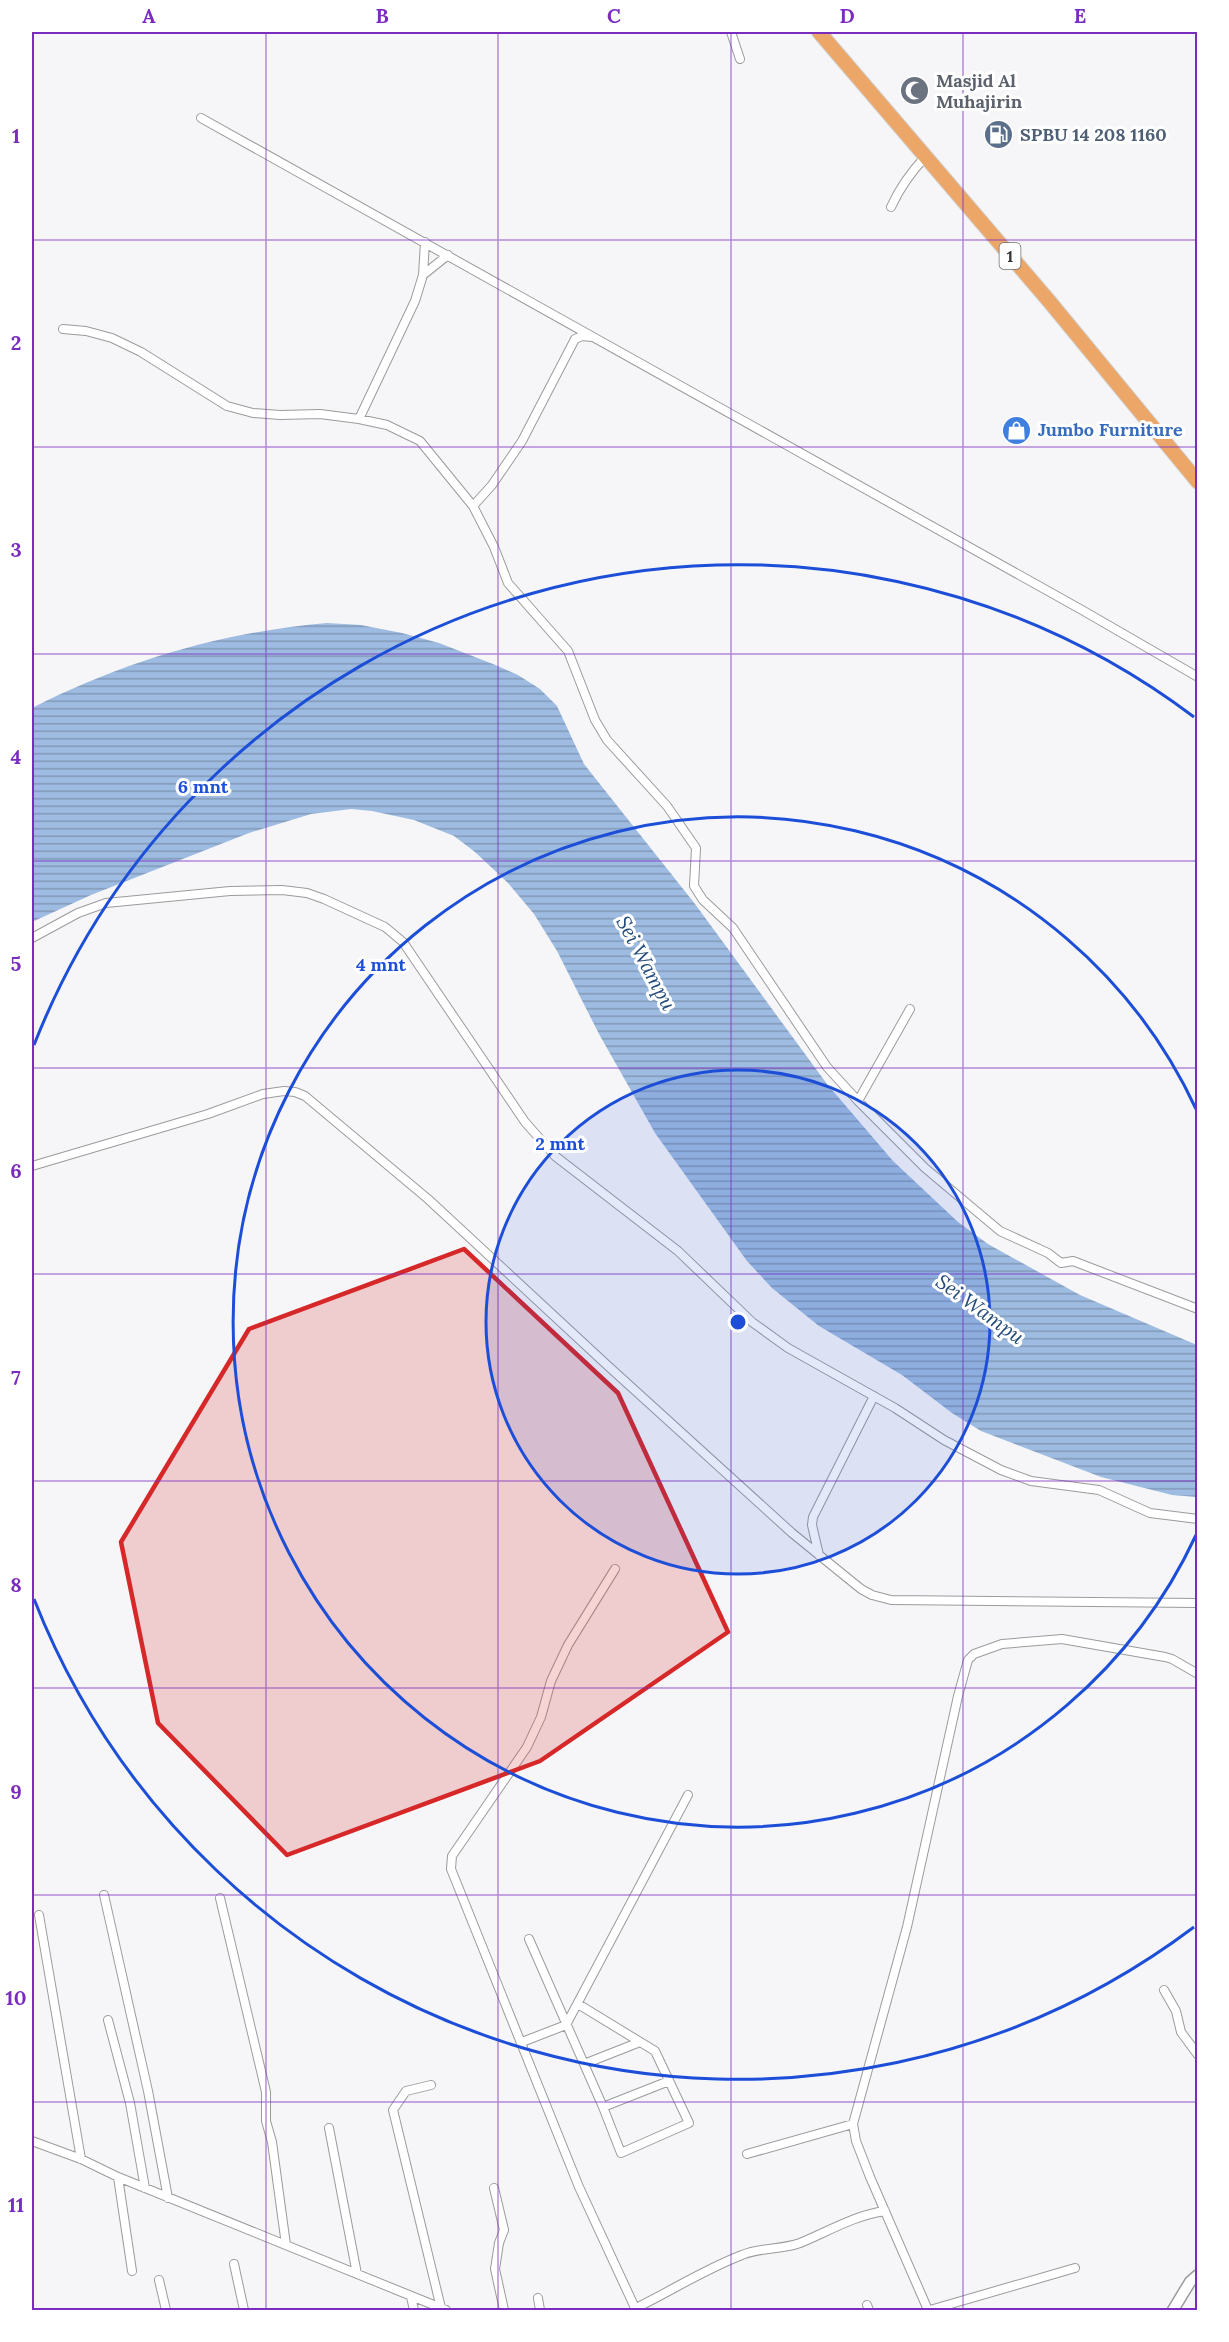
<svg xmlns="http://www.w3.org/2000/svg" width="1229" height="2342" viewBox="0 0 1229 2342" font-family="Lora,serif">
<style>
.water{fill:url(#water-rules)}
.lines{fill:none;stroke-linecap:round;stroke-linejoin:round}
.minor-casing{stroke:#9b9b9d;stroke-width:10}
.tertiary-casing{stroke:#9b9b9d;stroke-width:13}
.trunk-casing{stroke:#d2d2d2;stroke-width:16}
.minor{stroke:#fff;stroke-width:8}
.tertiary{stroke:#fff;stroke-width:10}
.trunk{stroke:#eba668;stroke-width:14}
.marked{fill:#d62828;fill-opacity:0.2;stroke:#d62828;stroke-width:4.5;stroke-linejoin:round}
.grid{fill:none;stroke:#7b2cbf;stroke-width:1.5;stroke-opacity:0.55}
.ring{fill:none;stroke:#1d4ed8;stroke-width:3}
.labels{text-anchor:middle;stroke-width:6;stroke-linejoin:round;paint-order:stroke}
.shield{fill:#fff;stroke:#707071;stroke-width:1.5}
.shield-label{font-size:16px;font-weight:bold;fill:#333334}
.worship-label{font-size:18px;font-weight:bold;fill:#5b616d;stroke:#fff;text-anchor:start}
.service-label{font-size:18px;font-weight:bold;fill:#4e5e75;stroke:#fff;text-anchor:start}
.shop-label{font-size:18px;font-weight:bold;fill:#366cbe;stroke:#fff;text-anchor:start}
.water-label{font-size:20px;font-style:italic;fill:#224a7a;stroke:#fff}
.centre{fill:#1d4ed8;stroke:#fff;stroke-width:3}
.ring-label{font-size:18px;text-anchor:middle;font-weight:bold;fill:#1d4ed8;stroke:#fff;stroke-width:6;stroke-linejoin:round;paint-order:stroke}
.neatline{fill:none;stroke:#7b2cbf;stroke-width:2}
.grid-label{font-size:20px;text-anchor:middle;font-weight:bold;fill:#7b2cbf}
</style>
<defs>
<pattern id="water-rules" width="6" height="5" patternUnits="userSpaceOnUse" patternTransform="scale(1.5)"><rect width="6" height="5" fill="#9ebce1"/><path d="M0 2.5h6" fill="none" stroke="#8199b7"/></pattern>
</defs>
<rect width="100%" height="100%" fill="#f6f6f8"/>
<path class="water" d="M 327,623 L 361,625 L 402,633 L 439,643 L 493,664 L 518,675 L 540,689 L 557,706 L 584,764 L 695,904 L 827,1084 L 893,1161 L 958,1222 L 988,1244 L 1080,1295 L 1197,1345 L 1197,1497 L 1172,1495 L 1101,1477 L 981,1431 L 952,1413 L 902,1375 L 819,1326 L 772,1288 L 747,1261 L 655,1133 L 599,1034 L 557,951 L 534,914 L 508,883 L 475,852 L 454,836 L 414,820 L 372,811 L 351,809 L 311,814 L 249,833 L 91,895 L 32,922 L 32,708 C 125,661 222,632 327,623 Z"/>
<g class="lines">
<defs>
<path id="minor" d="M 731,32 L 740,59
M 201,118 L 1082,610 L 1198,677
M 891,207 C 900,187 911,172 926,156
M 423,275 L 425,242
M 63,329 L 86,331 L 112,338 L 141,352 L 227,406 L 253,413 L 280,415 L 320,414 L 359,419 L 387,425 L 420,441 L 473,506 L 494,547 L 508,583 L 568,651 L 595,720 L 607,740 L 667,806 L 696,848 L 694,886 L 703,900 L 733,928 L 827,1067 L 858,1101
M 359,419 L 415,301 L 423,275 L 448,255
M 473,506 L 492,485 L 522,441 L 575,339 L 582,336 L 592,337
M 32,938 L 78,913 L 106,903 L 230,891 L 282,890 L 307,893 L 324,899 L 385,927 L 403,942 L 525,1122 L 555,1156 L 678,1251 L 752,1322 L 788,1348 L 895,1408 L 944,1440 L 1001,1470 L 1031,1481 L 1099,1490 L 1150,1513 L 1198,1519
M 910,1009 L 858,1101 L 925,1168 L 1000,1231 L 1048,1253 L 1061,1263 L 1073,1261 L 1198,1309
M 32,1166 L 208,1114 L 263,1094 L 284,1091 L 295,1092 L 305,1096 L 428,1199 L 607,1365 L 792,1533 L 861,1589 L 872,1595 L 891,1600 L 1198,1603
M 819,1555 L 812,1525 L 813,1517 L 874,1396
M 615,1569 L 568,1645 L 551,1681 L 541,1717 L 527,1747 L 452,1856 L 451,1869 L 579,2187 L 636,2310
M 104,1895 L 148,2091 L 168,2198
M 220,1898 L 266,2092 L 266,2121 L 272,2142 L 286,2245
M 39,1915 L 81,2159
M 529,1939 L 603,2107
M 1164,1990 L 1176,2011 L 1181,2032 L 1198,2055
M 578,2004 L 655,2051 L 689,2123 L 621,2153 L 603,2107 L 669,2081
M 108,2020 L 130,2103 L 145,2188
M 522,2042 L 566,2025 L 688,1795
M 584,2064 L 640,2042
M 431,2085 L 406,2091 L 393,2110 L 441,2308
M 329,2128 L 357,2274
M 32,2141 L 81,2159 L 118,2177 L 446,2310
M 747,2154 L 853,2124
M 118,2177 L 132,2271
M 494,2188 L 504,2230 L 499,2243 L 495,2269 L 504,2310
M 234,2264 L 244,2310
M 159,2280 L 166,2310
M 411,2297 L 414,2310
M 538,2298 L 540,2310
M 867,2305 L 869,2310
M 636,2308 C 671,2291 705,2269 742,2255 C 761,2247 781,2250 800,2243 C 827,2232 855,2215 885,2211
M 928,2310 L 870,2177 L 856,2141 L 853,2124 L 907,1927 L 958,1696 L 968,1660 L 974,1654 L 1002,1644 L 1062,1639 L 1165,1657 L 1172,1659 L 1198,1674
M 930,2310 L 1075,2268"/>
<path id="tertiary" d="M 1173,2310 L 1190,2282 L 1198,2275"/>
<path id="trunk" d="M 819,32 L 1049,301 L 1198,482"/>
</defs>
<use href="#minor" class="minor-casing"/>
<use href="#tertiary" class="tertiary-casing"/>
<use href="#trunk" class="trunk-casing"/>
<use href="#minor" class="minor"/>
<use href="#tertiary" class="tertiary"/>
<use href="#trunk" class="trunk"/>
</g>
<path class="marked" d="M 464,1249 L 618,1393 L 728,1632 L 540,1761 L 287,1855 L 158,1723 L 121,1542 L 249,1329 Z"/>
<path class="grid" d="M 266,32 L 266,2310M 498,32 L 498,2310M 731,32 L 731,2310M 963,32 L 963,2310M 32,240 L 1198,240M 32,447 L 1198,447M 32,654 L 1198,654M 32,861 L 1198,861M 32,1068 L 1198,1068M 32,1274 L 1198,1274M 32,1481 L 1198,1481M 32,1688 L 1198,1688M 32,1895 L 1198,1895M 32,2102 L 1198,2102"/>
<circle cx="738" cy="1322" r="252" fill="#1d4ed8" fill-opacity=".12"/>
<g class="ring">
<circle cx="738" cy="1322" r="252"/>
<path d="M1196 1535A505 505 0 1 1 1196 1109"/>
<path d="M1194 1927A757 757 0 0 1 34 1599M34 1045A757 757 0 0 1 1194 717"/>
</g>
<defs>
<symbol id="mosque-disc" viewBox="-11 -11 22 22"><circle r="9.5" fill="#6b7280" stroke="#fff"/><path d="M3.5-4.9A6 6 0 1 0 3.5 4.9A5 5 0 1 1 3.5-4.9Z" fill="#fff"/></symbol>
<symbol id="fuel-disc" viewBox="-11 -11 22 22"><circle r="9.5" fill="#5c6f8a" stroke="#fff"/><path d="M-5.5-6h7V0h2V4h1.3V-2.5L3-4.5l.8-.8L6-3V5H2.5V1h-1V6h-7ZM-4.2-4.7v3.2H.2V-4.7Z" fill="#fff"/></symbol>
<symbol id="shop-disc" viewBox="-11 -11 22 22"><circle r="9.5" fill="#3f7fe0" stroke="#fff"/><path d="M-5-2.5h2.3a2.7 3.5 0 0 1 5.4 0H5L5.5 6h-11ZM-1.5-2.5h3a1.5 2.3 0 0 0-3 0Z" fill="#fff"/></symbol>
</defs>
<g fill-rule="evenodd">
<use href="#mosque-disc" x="898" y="74" width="33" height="33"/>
<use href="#fuel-disc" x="982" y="118" width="33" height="33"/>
<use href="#shop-disc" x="1000" y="414" width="33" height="33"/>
</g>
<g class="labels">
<rect class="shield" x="999.5" y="243" width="21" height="26" rx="4.5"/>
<g class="shield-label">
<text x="1010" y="262">1</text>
</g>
<g class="worship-label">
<text x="936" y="87">Masjid Al<tspan x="936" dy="21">Muhajirin</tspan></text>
</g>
<g class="service-label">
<text x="1020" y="141">SPBU 14 208 1160</text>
</g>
<g class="shop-label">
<text x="1038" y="436">Jumbo Furniture</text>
</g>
<g class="water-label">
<text transform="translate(646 963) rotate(62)" y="7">Sei Wampu</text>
<text transform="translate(980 1309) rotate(36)" y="7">Sei Wampu</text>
</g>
</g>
<circle cx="738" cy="1322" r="9" class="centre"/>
<g class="ring-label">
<text x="203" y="793">6 mnt</text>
<text x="381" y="971">4 mnt</text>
<text x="560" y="1150">2 mnt</text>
</g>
<rect width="1229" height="2342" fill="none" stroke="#ffffff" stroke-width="66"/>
<rect x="33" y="33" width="1163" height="2276" class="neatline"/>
<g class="grid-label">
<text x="149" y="23">A</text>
<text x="382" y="23">B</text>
<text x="614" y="23">C</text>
<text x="847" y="23">D</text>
<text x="1080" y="23">E</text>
<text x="16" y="143">1</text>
<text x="16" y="350">2</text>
<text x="16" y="557">3</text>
<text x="16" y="764">4</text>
<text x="16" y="971">5</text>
<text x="16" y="1178">6</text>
<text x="16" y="1385">7</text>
<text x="16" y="1592">8</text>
<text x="16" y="1799">9</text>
<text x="16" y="2005">10</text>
<text x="16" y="2212">11</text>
</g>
</svg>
